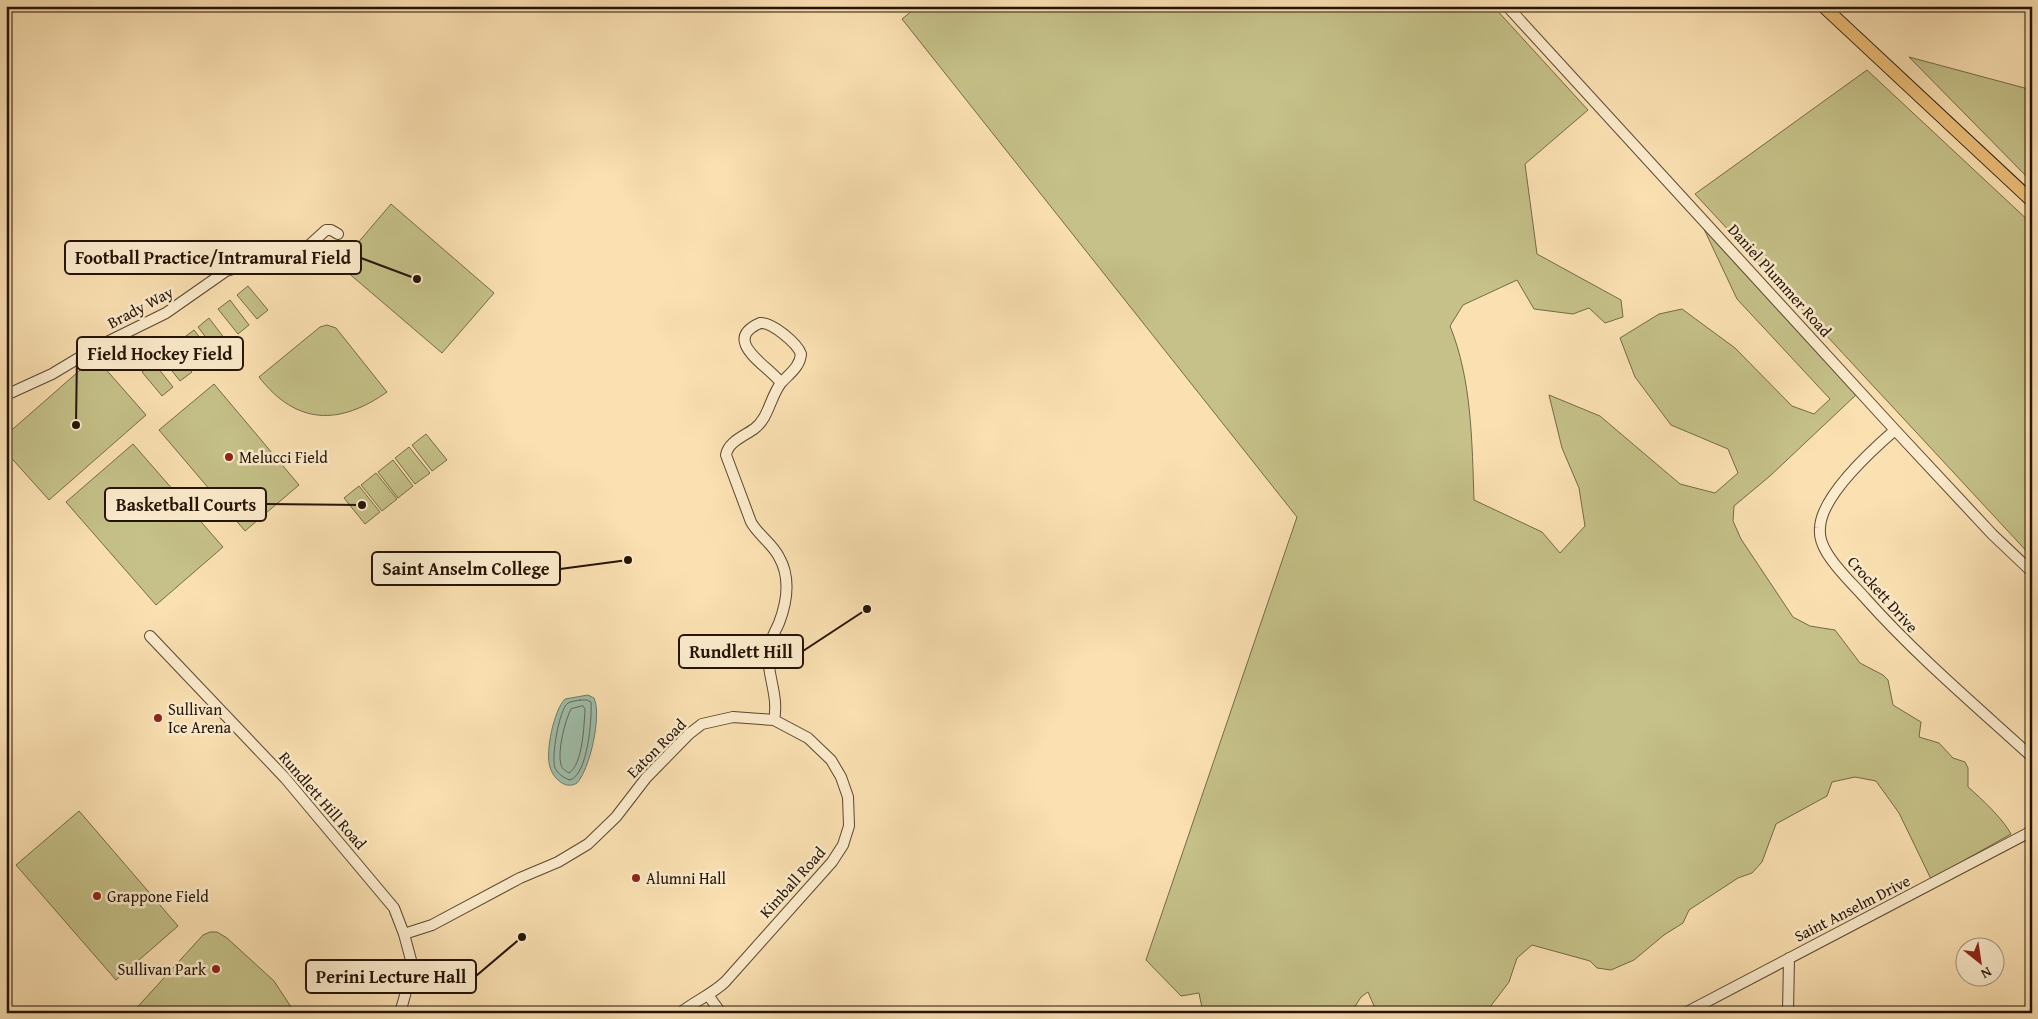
<svg xmlns="http://www.w3.org/2000/svg" width="2038" height="1019" viewBox="0 0 2038 1019" font-family="'Gentium Book Plus',serif">
<style>
.green{fill:#c5c188;stroke:#746a46}
.water{fill:#9fbeab;stroke:#6e7a69}
.lines{fill:none;stroke-linecap:round;stroke-linejoin:round}
.shore{stroke:#626858;stroke-width:1}
.minor-casing{stroke:#5a4630;stroke-width:12}
.major-casing{stroke:#241305;stroke-width:14}
.minor{stroke:#fceccd;stroke-width:10}
.major{stroke:#eec079;stroke-width:12}
.poi-dot{fill:#8f2418;stroke:#fceccd;stroke-width:2}
.labels{text-anchor:middle;stroke-width:5;stroke-linejoin:round;paint-order:stroke}
.street-label{font-size:16px;fill:#241305;stroke:#fceccd}
.poi-label{font-size:16px;fill:#241305;stroke:#fceccd;text-anchor:start}
.leader{fill:none;stroke:#241305;stroke-width:2}
.callout-dot{fill:#241305;stroke:#fceccd;stroke-width:2}
.callout{fill:#fceccd;stroke:#241305;stroke-width:2}
.callout-label{font-size:18px;text-anchor:middle;font-weight:bold;fill:#241305}
</style>
<rect width="100%" height="100%" fill="#fbe1b2"/>
<filter id="stains"><feTurbulence type="fractalNoise" baseFrequency=".004" numOctaves="4"/><feColorMatrix values="0 0 0 0 .2 0 0 0 0 .09 0 0 0 0 .02 0 0 0 .5 -.17"/></filter>
<radialGradient id="worn" r=".72"><stop offset=".6" stop-color="#630" stop-opacity="0"/><stop offset="1" stop-color="#630" stop-opacity=".3"/></radialGradient>
<path class="green" d="M 918,6 L 1493,6 L 1588,110 L 1525,164 L 1537,254 L 1621,300 L 1623,317 L 1605,323 L 1589,308 L 1573,314 L 1534,309 L 1517,280 L 1463,305 L 1450,326 C 1472,380 1472,443 1474,500 L 1542,532 L 1560,553 L 1585,526 L 1579,488 L 1562,448 L 1549,395 L 1600,416 L 1680,484 L 1715,493 L 1738,473 L 1728,449 L 1671,425 L 1635,377 L 1620,338 L 1659,314 L 1682,309 L 1735,348 L 1792,406 L 1814,414 L 1830,399 L 1737,299 L 1695,210 L 1858,393 L 1770,476 L 1734,506 L 1733,521 L 1741,539 L 1793,617 L 1810,626 L 1835,630 L 1860,663 L 1883,675 L 1888,680 L 1893,705 L 1921,722 L 1919,737 L 1939,743 L 1953,758 L 1965,762 L 1968,768 L 1968,787 C 1982,799 2003,819 2011,834 L 1931,879 L 1899,813 L 1876,781 L 1855,777 L 1832,782 L 1827,796 L 1776,824 L 1762,862 L 1752,873 L 1738,878 L 1689,910 L 1683,923 L 1664,935 L 1634,960 L 1611,970 L 1597,968 L 1590,961 L 1532,945 L 1517,958 L 1509,982 L 1487,1011 L 1483,1013 L 1383,1013 L 1374,1006 L 1368,992 L 1361,997 L 1351,1013 L 1203,1013 L 1199,993 L 1181,996 L 1146,960 L 1297,517 L 902,19 Z
M 1909,57 L 2032,90 L 2032,182 Z
M 1867,70 L 2032,224 L 2032,557 L 1695,194 Z
M 391,204 L 494,293 L 442,353 L 339,265 Z
M 248,286 L 268,310 L 257,319 L 237,295 Z
M 230,300 L 249,325 L 238,334 L 218,309 Z
M 209,318 L 228,343 L 217,352 L 198,327 Z
M 327,325 L 336,328 L 387,392 C 340,425 297,426 259,377 L 320,327 Z
M 194,330 L 213,355 L 202,364 L 182,339 Z
M 172,348 L 192,372 L 180,381 L 161,357 Z
M 95,357 L 146,415 L 49,500 L 6,452 L 6,435 Z
M 154,363 L 173,387 L 162,396 L 142,372 Z
M 214,384 L 299,485 L 245,531 L 159,430 Z
M 426,434 L 447,460 L 432,471 L 412,445 Z
M 133,444 L 223,547 L 156,605 L 66,502 Z
M 409,447 L 430,473 L 415,484 L 395,458 Z
M 393,460 L 413,486 L 398,498 L 378,472 Z
M 376,473 L 397,499 L 382,511 L 361,485 Z
M 359,486 L 380,512 L 365,524 L 344,498 Z
M 79,811 L 178,926 L 116,980 L 16,865 Z
M 210,932 L 217,932 L 227,938 L 274,981 L 295,1013 L 132,1013 L 203,935 Z"/>
<path class="water" d="M 588,695 L 594,698 C 602,715 590,769 577,783 C 572,786 567,786 562,783 C 556,779 552,774 550,767 C 545,752 554,710 565,699 Z"/>
<g class="lines">
<path class="shore" d="M 580,700 L 587,700 L 591,702 C 592,719 588,774 570,780 C 564,778 558,774 555,768 C 551,758 559,709 568,703 C 572,701 576,701 580,700 Z
M 583,706 L 585,709 C 584,725 583,764 569,773 C 566,771 562,769 561,765 C 557,752 565,720 571,709 Z"/>
<defs>
<path id="minor" d="M 1507,6 L 1895,430 L 1992,534 L 2032,572
M 6,395 L 52,374 L 97,347 L 166,313 L 226,271 L 240,267 L 272,266 L 287,261 L 304,250 L 326,230 L 331,230 L 338,234
M 1895,430 C 1872,450 1821,496 1820,528 C 1819,537 1822,545 1827,553 C 1837,570 1853,584 1866,599 C 1917,656 1975,705 2032,757
M 150,636 L 285,778 L 394,908 L 404,934 L 411,960 L 409,981 L 400,1013
M 774,720 C 779,696 767,675 768,652 C 769,642 775,632 779,623 C 787,602 791,578 779,557 C 772,543 758,535 751,522 L 726,455 C 728,442 744,436 754,429 C 769,418 770,397 781,383 C 789,374 800,367 801,354 C 797,343 772,322 760,323 C 720,341 769,366 781,383
M 404,934 L 432,925 L 520,878 L 558,862 L 588,844 L 616,817 L 646,778 L 689,734 L 702,724 L 733,717 L 774,720 L 808,738 L 831,760 L 841,777 L 848,797 L 849,826 L 843,845 L 832,862 L 725,982 C 711,995 695,1001 680,1013
M 708,995 L 721,1013
M 1685,1013 L 2032,831
M 1788,1013 L 1789,958"/>
<path id="major" d="M 1823,6 L 2032,201"/>
</defs>
<use href="#minor" class="minor-casing"/>
<use href="#major" class="major-casing"/>
<use href="#minor" class="minor"/>
<use href="#major" class="major"/>
</g>
<g class="poi-dot">
<circle cx="229" cy="457" r="5"/>
<circle cx="158" cy="718" r="5"/>
<circle cx="636" cy="878" r="5"/>
<circle cx="97" cy="896" r="5"/>
<circle cx="216" cy="969" r="5"/>
</g>
<g class="labels">
<g class="street-label">
<text transform="translate(1780 280) rotate(48)" y="6">Daniel Plummer Road</text>
<text transform="translate(140 307) rotate(-28)" y="6">Brady Way</text>
<text transform="translate(1883 594) rotate(48)" y="6">Crockett Drive</text>
<text transform="translate(656 748) rotate(-45)" y="6">Eaton Road</text>
<text transform="translate(323 800) rotate(49)" y="6">Rundlett Hill Road</text>
<text transform="translate(792 882) rotate(-48)" y="6">Kimball Road</text>
<text transform="translate(1852 908) rotate(-27)" y="6">Saint Anselm Drive</text>
</g>
<g class="poi-label">
<text x="239" y="463">Melucci Field</text>
<text x="168" y="715">Sullivan<tspan x="168" dy="18">Ice Arena</tspan></text>
<text x="646" y="884">Alumni Hall</text>
<text x="107" y="902">Grappone Field</text>
<text x="206" y="975" text-anchor="end">Sullivan Park</text>
</g>
</g>
<path class="leader" d="M417 279L361 258M76 425L77 353M362 505L266 504M628 560L560 569M867 609L803 651M522 937L476 976"/>
<g class="callout-dot">
<circle cx="417" cy="279" r="5"/>
<circle cx="76" cy="425" r="5"/>
<circle cx="362" cy="505" r="5"/>
<circle cx="628" cy="560" r="5"/>
<circle cx="867" cy="609" r="5"/>
<circle cx="522" cy="937" r="5"/>
</g>
<g class="callout">
<rect x="65" y="241" width="296" height="33" rx="5"/>
<rect x="77" y="337" width="166" height="33" rx="5"/>
<rect x="105" y="488" width="161" height="33" rx="5"/>
<rect x="372" y="552" width="188" height="33" rx="5"/>
<rect x="679" y="635" width="124" height="33" rx="5"/>
<rect x="306" y="960" width="170" height="33" rx="5"/>
</g>
<g class="callout-label">
<text x="213" y="264">Football Practice/Intramural Field</text>
<text x="160" y="360">Field Hockey Field</text>
<text x="186" y="511">Basketball Courts</text>
<text x="466" y="575">Saint Anselm College</text>
<text x="741" y="658">Rundlett Hill</text>
<text x="391" y="983">Perini Lecture Hall</text>
</g>
<rect width="2038" height="1019" fill="none" stroke="#fbe1b2" stroke-width="25"/>
<rect x="8" y="8" width="2023" height="1004" fill="none" stroke="#241305" stroke-width="2.5"/>
<rect x="12" y="12" width="2013" height="994" fill="none" stroke="#241305"/>
<g transform="translate(1980 962) rotate(150)"><circle r="24" fill="#fceccd" stroke="#a6957d"/>
<path d="M0-4L9 19L0 12L-9 19Z" fill="#8f2418"/>
<text y="-8" font-size="14" font-weight="bold" text-anchor="middle" fill="#241305">N</text>
</g>
<rect width="100%" height="100%" filter="url(#stains)"/>
<rect width="100%" height="100%" fill="url(#worn)"/>
</svg>
